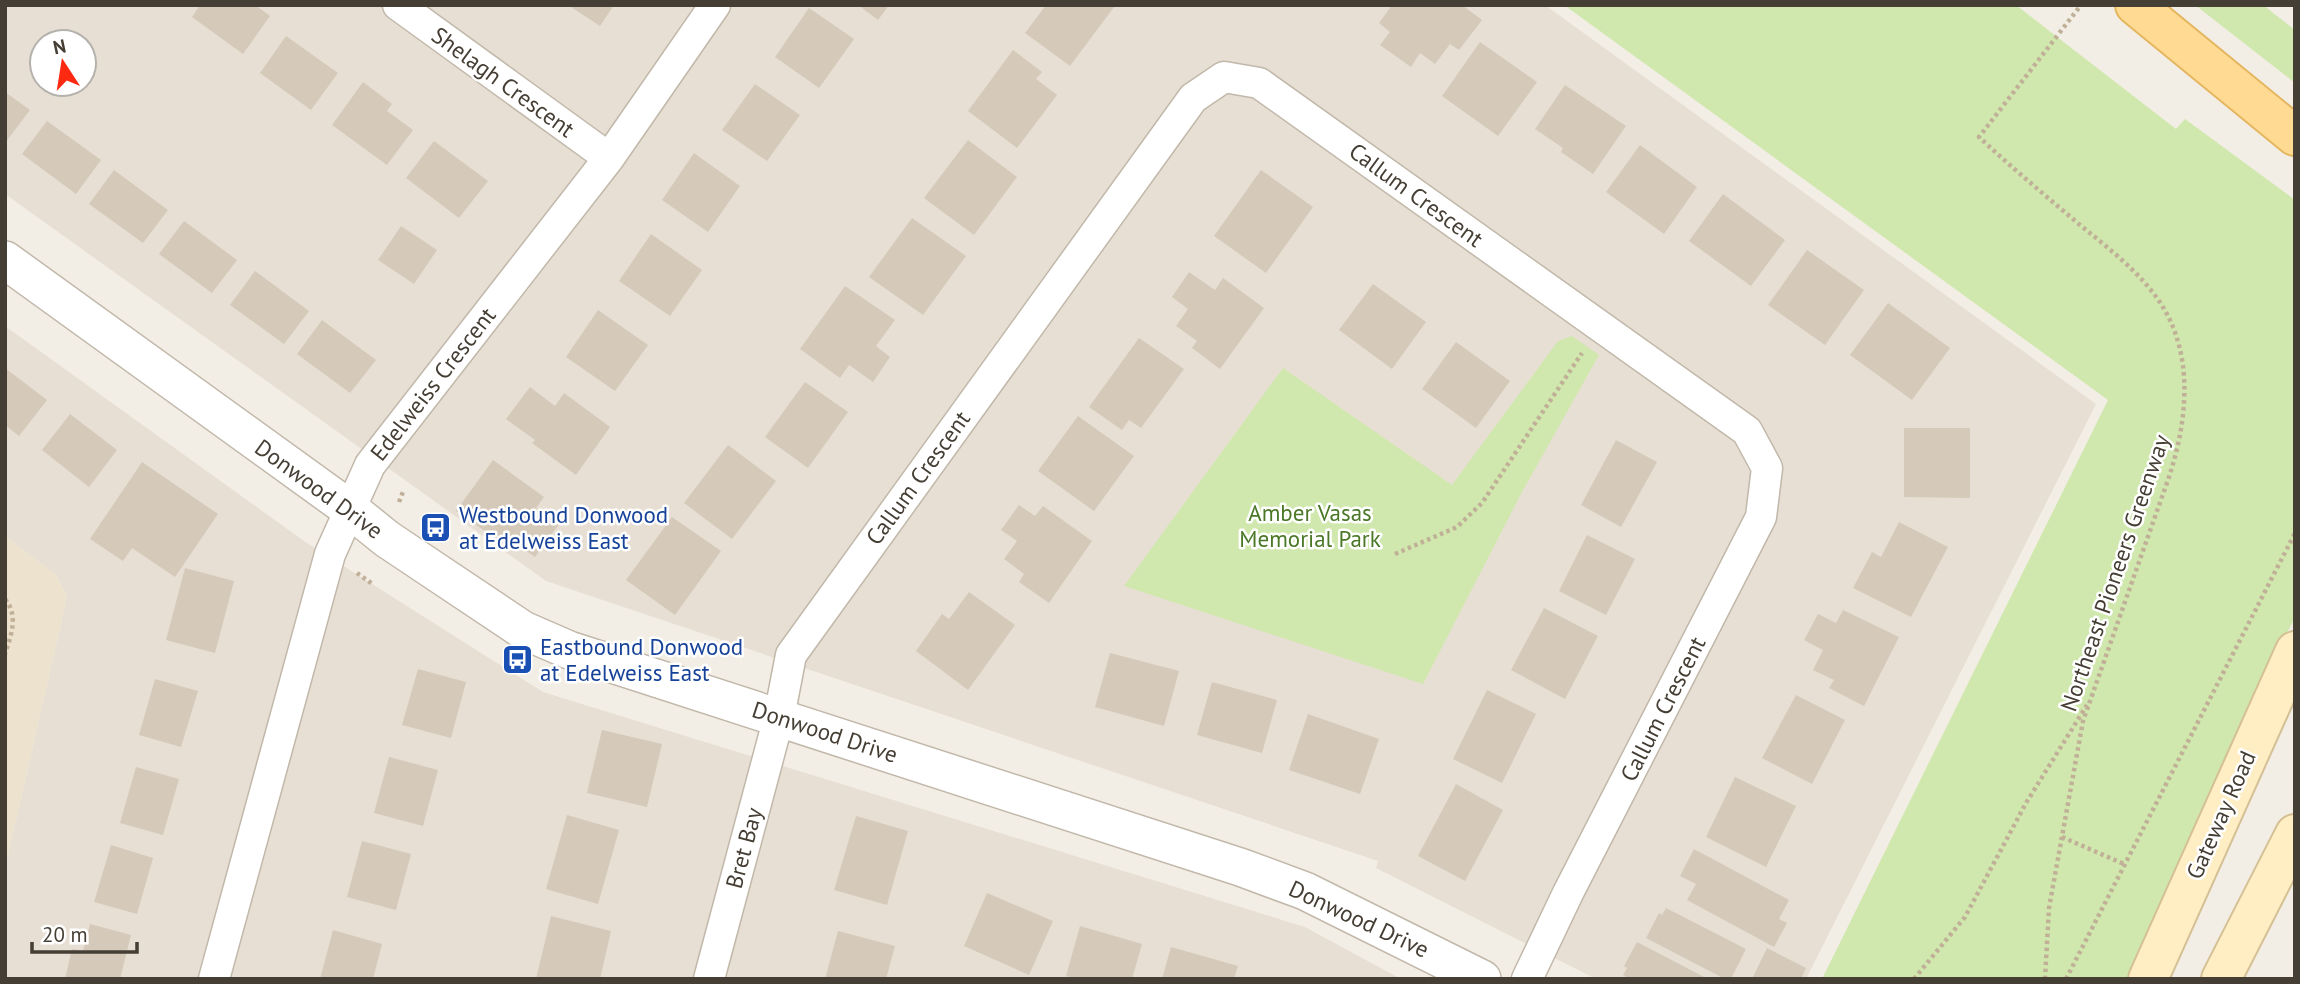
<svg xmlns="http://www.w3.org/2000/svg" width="2300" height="984" viewBox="0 0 2300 984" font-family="'PT Sans',sans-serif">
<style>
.residential{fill:#e7dfd3;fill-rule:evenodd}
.education{fill:#ece2ce}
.green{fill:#d0e8ad}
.building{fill:#d5c9ba}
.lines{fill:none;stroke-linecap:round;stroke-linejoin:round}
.minor-casing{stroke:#c1b8aa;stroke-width:33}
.tertiary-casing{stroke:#c1b8aa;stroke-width:40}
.secondary-casing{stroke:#d4c094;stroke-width:42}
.primary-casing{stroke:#e5b660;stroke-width:42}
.path{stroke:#c0b098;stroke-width:4.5;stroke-dasharray:3.5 3.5;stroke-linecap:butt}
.minor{stroke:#fff;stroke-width:30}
.tertiary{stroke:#fff;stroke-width:37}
.secondary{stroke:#ffedc3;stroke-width:38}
.primary{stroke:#ffda92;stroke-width:38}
.labels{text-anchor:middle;stroke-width:5;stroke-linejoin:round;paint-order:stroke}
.street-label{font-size:23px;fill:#453e34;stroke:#fff}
.park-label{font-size:23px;fill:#4a7827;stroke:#fff}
.transit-label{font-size:23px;fill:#164399;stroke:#fff;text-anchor:start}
</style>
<rect width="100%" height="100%" fill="#f3eee5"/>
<path class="residential" d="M 5,5 L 1545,5 L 2096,404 L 1806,979 L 1596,979 L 1376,868 L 1378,861 L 546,581 L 5,194 ZM 42,42 L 84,42 L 84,84 L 42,84 Z
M 5,326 L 304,541 L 543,692 L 1305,927 L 1401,979 L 5,979 L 5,868 L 67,597 L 56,575 L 5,536 Z"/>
<path class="education" d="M 5,536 L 56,575 L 67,597 L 5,868 Z"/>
<path class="green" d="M 1564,5 L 2016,5 L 2176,129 L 2185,119 L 2295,200 L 2295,617 L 2231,747 L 2133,979 L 1822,979 L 2108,400 Z
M 2195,5 L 2263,5 L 2295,30 L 2295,83 Z
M 1572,336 L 1599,355 L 1522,492 L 1423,684 L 1124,586 L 1283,368 L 1452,485 L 1558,341 Z"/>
<path class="building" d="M 200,5 L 255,5 L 270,16 L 243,54 L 192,17 Z
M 568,5 L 614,5 L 600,26 Z
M 858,5 L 889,5 L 878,20 Z
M 1046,5 L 1111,5 L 1114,7 L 1070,66 L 1025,33 Z
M 1392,5 L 1462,5 L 1482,20 L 1459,50 L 1450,44 L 1435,64 L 1420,53 L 1411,67 L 1380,45 L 1390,32 L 1379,23 Z
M 809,8 L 854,39 L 819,88 L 775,57 Z
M 286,36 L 338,73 L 311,110 L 260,73 Z
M 1480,42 L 1537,82 L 1498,136 L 1442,96 Z
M 1013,50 L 1042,72 L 1036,79 L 1057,95 L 1017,148 L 968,111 Z
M 363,82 L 392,104 L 387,111 L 413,130 L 387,165 L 332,125 Z
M 755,84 L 800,115 L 767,161 L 722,130 Z
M 1565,85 L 1626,126 L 1593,174 L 1561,152 L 1563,148 L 1535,129 Z
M 5,92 L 30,110 L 5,143 Z
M 47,121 L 101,160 L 76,194 L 22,154 Z
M 968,140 L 1017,177 L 974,235 L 924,198 Z
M 434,141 L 488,181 L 459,218 L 406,178 Z
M 1640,145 L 1697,187 L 1664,234 L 1606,192 Z
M 694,153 L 740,186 L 708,232 L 662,200 Z
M 114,170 L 168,210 L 143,243 L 89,204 Z
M 1261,170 L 1313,207 L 1266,273 L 1214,236 Z
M 1723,194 L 1785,240 L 1751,286 L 1689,241 Z
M 912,218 L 966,256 L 923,315 L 869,277 Z
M 184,221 L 237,260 L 212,293 L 159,254 Z
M 401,226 L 437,250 L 414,284 L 378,260 Z
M 651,234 L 702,270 L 670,316 L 619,281 Z
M 1807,250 L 1864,290 L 1825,345 L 1768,305 Z
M 255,271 L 309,311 L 284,344 L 230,305 Z
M 1189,272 L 1215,290 L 1223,278 L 1264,308 L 1220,369 L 1192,348 L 1197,341 L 1176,326 L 1188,309 L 1172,297 Z
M 1373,284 L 1426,322 L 1392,369 L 1339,330 Z
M 845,286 L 895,320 L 876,346 L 890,357 L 873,382 L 849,365 L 840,378 L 800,349 Z
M 1888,303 L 1950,348 L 1912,400 L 1850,355 Z
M 598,310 L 648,345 L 615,391 L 566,357 Z
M 322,320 L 376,360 L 350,393 L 297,354 Z
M 1139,338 L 1184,369 L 1141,428 L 1129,420 L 1122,430 L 1089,407 Z
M 1456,342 L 1510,381 L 1476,428 L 1422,389 Z
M 5,368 L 47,400 L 19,436 L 5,425 Z
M 805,382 L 848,412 L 808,468 L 765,437 Z
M 530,387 L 555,406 L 564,393 L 610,427 L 576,475 L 532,443 L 535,440 L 506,419 Z
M 70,414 L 117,450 L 89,487 L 42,450 Z
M 1078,416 L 1134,456 L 1094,511 L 1038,471 Z
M 1904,428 L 1970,428 L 1970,498 L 1904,497 Z
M 1616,440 L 1657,462 L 1621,527 L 1581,505 Z
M 728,445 L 776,481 L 732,539 L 684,503 Z
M 493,460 L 544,497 L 536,508 L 559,524 L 535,557 L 519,546 L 515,552 L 456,511 Z
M 142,462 L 218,514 L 175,577 L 132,548 L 123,561 L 90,539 Z
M 1019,505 L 1035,516 L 1043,506 L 1092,541 L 1049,603 L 1019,582 L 1024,574 L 1004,559 L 1017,541 L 1001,530 Z
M 672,517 L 721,551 L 675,615 L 626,580 Z
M 1899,522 L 1948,547 L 1911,617 L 1853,588 L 1872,552 L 1881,557 Z
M 1587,535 L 1635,559 L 1606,615 L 1559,591 Z
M 185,568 L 234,581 L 215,653 L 166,640 Z
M 969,592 L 1015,625 L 968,690 L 916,651 L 942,614 L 949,619 Z
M 1544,608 L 1598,636 L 1565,699 L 1511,670 Z
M 1843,610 L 1899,637 L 1864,706 L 1829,688 L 1834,680 L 1813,670 L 1823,650 L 1804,640 L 1818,614 L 1836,623 Z
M 1110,653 L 1179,671 L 1164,726 L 1095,707 Z
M 418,669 L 466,682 L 451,738 L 402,725 Z
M 155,679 L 198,691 L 181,747 L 139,735 Z
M 1212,682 L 1277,700 L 1262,753 L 1197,735 Z
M 1487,690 L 1536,714 L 1502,783 L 1453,759 Z
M 1796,695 L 1845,720 L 1812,784 L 1762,758 Z
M 1308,714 L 1379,739 L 1360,794 L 1289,770 Z
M 602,730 L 662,744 L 647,807 L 587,793 Z
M 389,757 L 438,770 L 423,826 L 374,813 Z
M 136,767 L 179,779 L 163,835 L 120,823 Z
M 1735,777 L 1796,806 L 1766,867 L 1706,837 Z
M 1456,784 L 1503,810 L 1465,881 L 1418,856 Z
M 567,815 L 619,830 L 598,904 L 546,889 Z
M 856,816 L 908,831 L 887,905 L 834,890 Z
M 362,841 L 411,854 L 396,910 L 347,897 Z
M 111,845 L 153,858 L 137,914 L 94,902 Z
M 1694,849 L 1789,900 L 1779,919 L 1787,923 L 1774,947 L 1687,900 L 1696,884 L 1680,876 Z
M 987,893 L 1053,921 L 1029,975 L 964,946 Z
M 1666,908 L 1746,949 L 1731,979 L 1725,979 L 1646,938 L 1659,913 L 1662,915 Z
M 551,916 L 611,931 L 600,979 L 536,979 Z
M 90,924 L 131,935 L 120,979 L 65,979 L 72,949 L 83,951 Z
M 1080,926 L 1142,944 L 1132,979 L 1076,979 L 1066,976 Z
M 333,930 L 382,944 L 373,979 L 320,979 Z
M 838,931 L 895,946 L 886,979 L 825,979 Z
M 1637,942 L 1708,979 L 1630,979 L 1623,975 L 1627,968 L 1624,966 Z
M 1171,947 L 1238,966 L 1234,979 L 1162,979 Z
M 1767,948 L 1806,968 L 1801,979 L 1752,979 Z"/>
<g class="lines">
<defs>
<path id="minor" d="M 398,5 L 609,158
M 214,979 L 330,554 L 370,465 L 609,158 L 715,5
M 709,979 L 779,717 L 791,655 L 1193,98 L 1224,77 L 1259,83 L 1747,431 L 1767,468 L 1761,517 L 1568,893 L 1527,979"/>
<path id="tertiary" d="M 5,260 L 351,510 L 387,539 L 523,630 L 569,650 L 1240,867 L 1305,891 L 1482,979"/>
<path id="secondary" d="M 2148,979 L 2295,651
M 2221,979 L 2295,834"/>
<path id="primary" d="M 2135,5 L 2295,136"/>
</defs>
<use href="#minor" class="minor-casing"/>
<use href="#tertiary" class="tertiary-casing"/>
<use href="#secondary" class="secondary-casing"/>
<use href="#primary" class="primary-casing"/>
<path class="path" d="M 399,502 L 404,489
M 436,528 L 443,518
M 1395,554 L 1457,527 L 1482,503 L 1582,353
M 357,573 L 374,585
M 5,599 C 19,616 11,635 5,654
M 2062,837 L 2124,864
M 1914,979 L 1965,917 L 2026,803 L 2087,705
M 2045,979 L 2049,908 L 2083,721 L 2169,477 C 2188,419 2195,351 2157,298 C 2136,269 2107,247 2080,225 C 2046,196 2012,168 1979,137 L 2081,5
M 2066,979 L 2295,533"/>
<use href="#minor" class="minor"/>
<use href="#tertiary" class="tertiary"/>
<use href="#secondary" class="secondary"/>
<use href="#primary" class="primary"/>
</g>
<defs>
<symbol id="bus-square" viewBox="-11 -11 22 22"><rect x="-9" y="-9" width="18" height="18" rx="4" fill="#1a4fb4" stroke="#fff"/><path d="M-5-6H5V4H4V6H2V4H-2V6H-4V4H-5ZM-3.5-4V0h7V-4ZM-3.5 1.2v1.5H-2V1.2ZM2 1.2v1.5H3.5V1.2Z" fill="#fff"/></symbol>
</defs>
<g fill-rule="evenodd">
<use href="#bus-square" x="418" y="510" width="35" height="35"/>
<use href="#bus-square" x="500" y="642" width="35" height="35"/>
</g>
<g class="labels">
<g class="street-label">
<text transform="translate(503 82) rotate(36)" y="8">Shelagh Crescent</text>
<text transform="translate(1416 195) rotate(36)" y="8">Callum Crescent</text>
<text transform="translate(433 384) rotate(-52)" y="8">Edelweiss Crescent</text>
<text transform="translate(918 478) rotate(-54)" y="8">Callum Crescent</text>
<text transform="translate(319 489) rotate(36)" y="8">Donwood Drive</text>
<text transform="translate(2115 573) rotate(-71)" y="8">Northeast Pioneers Greenway</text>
<text transform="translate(1663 709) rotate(-63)" y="8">Callum Crescent</text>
<text transform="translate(825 732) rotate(18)" y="8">Donwood Drive</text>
<text transform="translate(2221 815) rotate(-66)" y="8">Gateway Road</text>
<text transform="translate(744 848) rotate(-75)" y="8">Bret Bay</text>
<text transform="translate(1359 919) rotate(25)" y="8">Donwood Drive</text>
</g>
<g class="park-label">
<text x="1310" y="521">Amber Vasas<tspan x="1310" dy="26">Memorial Park</tspan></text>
</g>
<g class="transit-label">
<text x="459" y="523">Westbound Donwood<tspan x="459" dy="26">at Edelweiss East</tspan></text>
<text x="540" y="655">Eastbound Donwood<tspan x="540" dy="26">at Edelweiss East</tspan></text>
</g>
</g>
<rect width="2300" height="984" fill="none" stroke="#453e34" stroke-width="14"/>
<g transform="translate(63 63) rotate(348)"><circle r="33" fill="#ffffff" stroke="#b5b2ae" stroke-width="2"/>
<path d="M0-5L12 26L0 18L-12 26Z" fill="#fd2911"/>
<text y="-10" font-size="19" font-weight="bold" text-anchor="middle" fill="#453e34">N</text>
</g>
<path d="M32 942v10h105v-10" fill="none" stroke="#453e34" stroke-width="3.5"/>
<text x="42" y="942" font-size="21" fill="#453e34" stroke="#ffffff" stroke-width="5" paint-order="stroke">20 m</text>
</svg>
